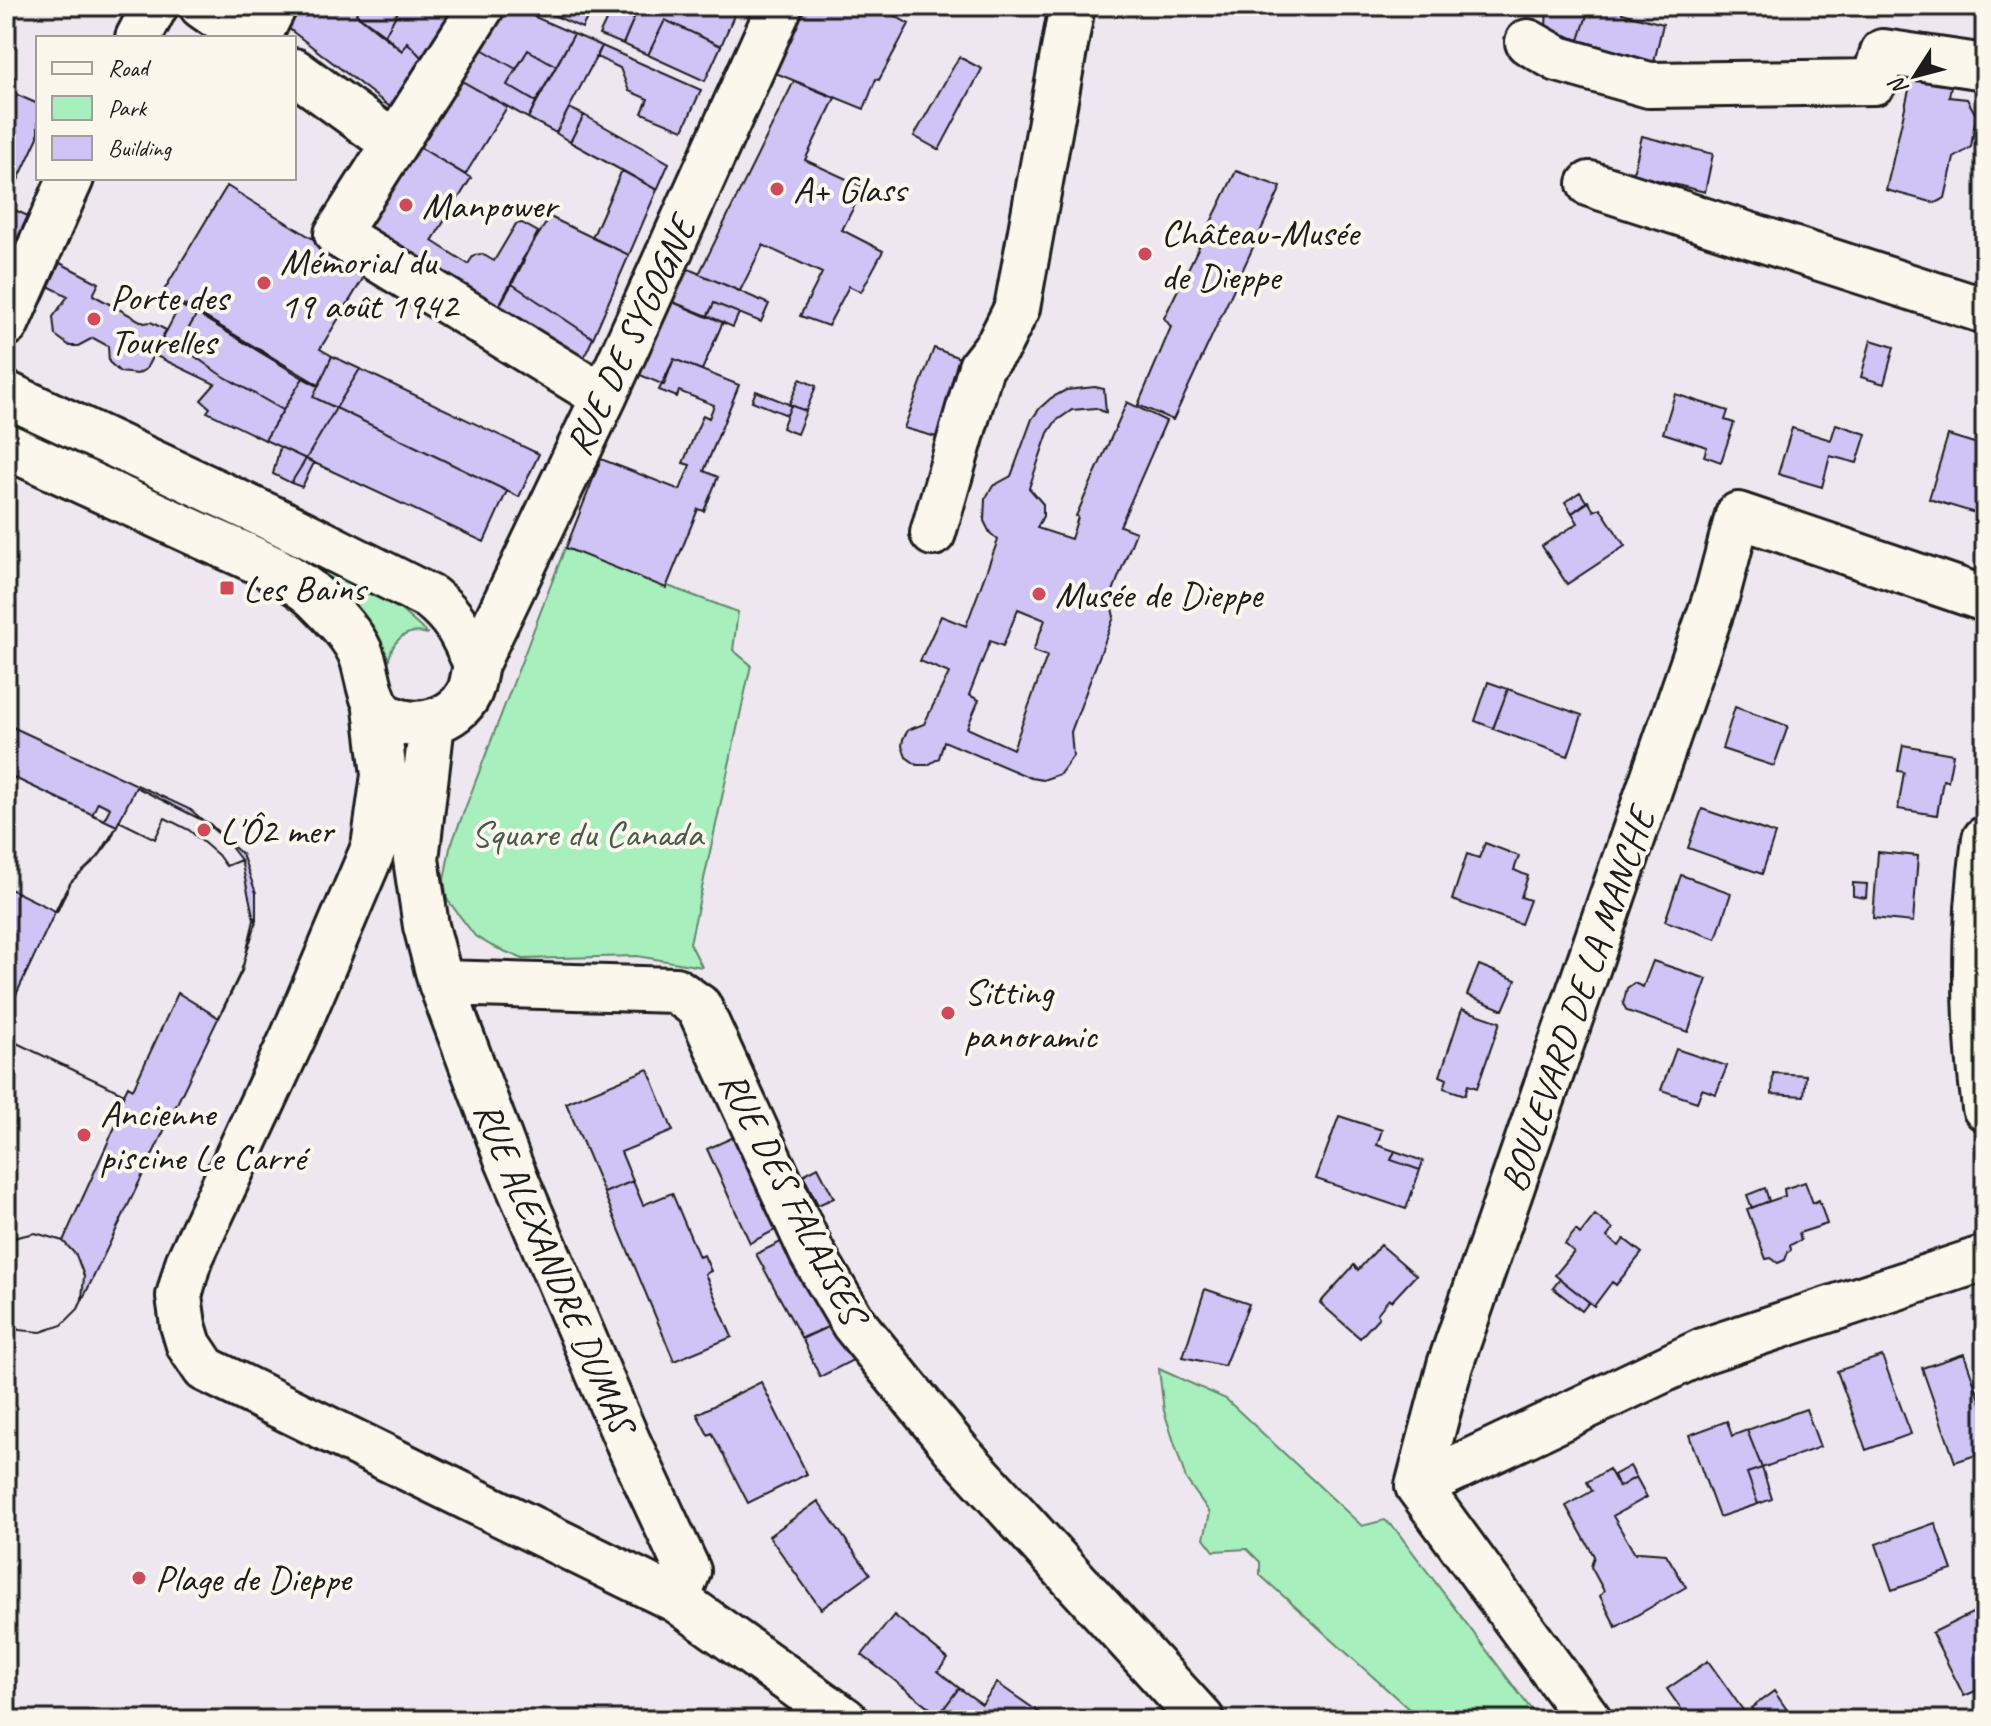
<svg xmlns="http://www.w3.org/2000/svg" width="1991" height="1726" viewBox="0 0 1991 1726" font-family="Caveat,sans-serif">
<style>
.green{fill:#a7efbc;stroke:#62866c;stroke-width:2}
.building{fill:#d0c3f5;stroke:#1c1c1c;stroke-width:2;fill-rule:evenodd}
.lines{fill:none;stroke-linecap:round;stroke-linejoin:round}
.minor-casing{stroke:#1c1c1c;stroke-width:50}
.minor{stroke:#fbf7ec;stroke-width:44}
.poi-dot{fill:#d1495b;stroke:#fbf7ec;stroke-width:3}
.labels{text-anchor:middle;stroke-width:8;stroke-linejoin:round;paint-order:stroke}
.poi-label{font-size:38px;fill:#1c1c1c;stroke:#fbf7ec;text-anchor:start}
.street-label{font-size:38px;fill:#1c1c1c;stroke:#fbf7ec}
.park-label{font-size:38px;fill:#465b4c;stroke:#fbf7ec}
</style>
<rect width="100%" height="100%" fill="#eee7ef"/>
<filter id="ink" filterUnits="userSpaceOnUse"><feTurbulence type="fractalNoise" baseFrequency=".0125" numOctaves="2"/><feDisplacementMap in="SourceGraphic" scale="16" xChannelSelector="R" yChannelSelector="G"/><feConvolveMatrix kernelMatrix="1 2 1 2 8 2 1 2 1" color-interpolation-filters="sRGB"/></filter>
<g filter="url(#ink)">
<path class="green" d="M 6,417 L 356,580 L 394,604 L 428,634 C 403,627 391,642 388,665 L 368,629 L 6,428 Z
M 565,548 L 738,612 L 733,650 L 751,665 L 690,943 L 702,967 L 637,956 L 523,959 L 492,946 L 475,936 L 447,899 L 444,880 L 450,848 Z
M 1159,1369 L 1226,1399 L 1362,1526 L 1385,1520 L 1396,1530 L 1539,1720 L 1421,1720 L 1260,1575 L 1260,1562 L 1247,1549 L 1214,1551 L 1204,1538 L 1210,1513 L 1186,1479 L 1164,1411 Z"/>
<path class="building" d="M 294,6 L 360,6 L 356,14 L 402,51 L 407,42 L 424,60 L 394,110 L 284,25 Z
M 360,6 L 401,6 L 385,35 L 356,14 Z
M 401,6 L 457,6 L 424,60 L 407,42 L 402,51 L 385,35 Z
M 496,6 L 510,6 L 574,34 L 556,66 L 528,50 L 516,69 L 473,44 Z
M 533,6 L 593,6 L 582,28 Z
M 613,6 L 639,6 L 623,44 L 599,35 Z
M 639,6 L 738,6 L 721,46 L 665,20 L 648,55 L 623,44 Z
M 806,6 L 877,6 L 909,24 L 879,80 L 876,79 L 864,109 L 773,72 Z
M 1547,6 L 1590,6 L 1579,40 L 1546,28 Z
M 1590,6 L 1624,6 L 1622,13 L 1663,24 L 1654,62 L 1579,40 Z
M 665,20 L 721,46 L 705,81 L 648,55 Z
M 574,34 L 602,46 L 556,133 L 528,118 Z
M 473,44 L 516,69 L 507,85 L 536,102 L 528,118 L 453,76 Z
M 602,46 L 701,90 L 683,130 L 642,113 L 648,99 L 629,91 L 620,68 L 597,57 Z
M 528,50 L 556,66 L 536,102 L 507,85 Z
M 959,57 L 982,69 L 939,150 L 914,136 Z
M 453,76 L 507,107 L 465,175 L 413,143 Z
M 1912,77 L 1951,86 L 1949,97 L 1967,99 L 1976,115 L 1971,147 L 1954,158 L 1945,198 L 1935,203 L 1886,190 Z
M 794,81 L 835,98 L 805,160 L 864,187 L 842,230 L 883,251 L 861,292 L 849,286 L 828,326 L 800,316 L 822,273 L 763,245 L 740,291 L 699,274 Z
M 6,90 L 38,104 L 38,137 L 6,206 L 28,216 L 6,262 Z
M 569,108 L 584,115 L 570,142 L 556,133 Z
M 584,115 L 669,163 L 657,190 L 570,142 Z
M 1642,136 L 1713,154 L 1705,192 L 1633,174 Z
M 413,143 L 471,178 L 432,241 L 468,264 L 474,255 L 482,254 L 494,261 L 516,224 L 522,223 L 538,232 L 494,315 L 360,229 Z
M 622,170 L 657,190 L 629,255 L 592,238 Z
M 1236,171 L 1281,187 L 1173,420 L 1138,405 L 1171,327 L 1164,318 Z
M 227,186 L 367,272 L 320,349 L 332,356 L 319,385 L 163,292 Z
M 550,217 L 629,255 L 593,338 L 512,284 L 524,261 L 522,260 Z
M 60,263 L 99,283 L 93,295 L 144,323 L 151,322 L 166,330 L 146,369 L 137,374 L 120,372 L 109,362 L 108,346 L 93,338 L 78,346 L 70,346 L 55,335 L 53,317 L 68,296 L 48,286 Z
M 677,264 L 769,304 L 761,322 L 714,303 L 707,317 L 663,298 Z
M 512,284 L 593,338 L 583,360 L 494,315 Z
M 663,298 L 723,322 L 702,370 L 674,359 L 664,385 L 633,372 Z
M 714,303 L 739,313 L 733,327 L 708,316 Z
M 180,305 L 197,314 L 179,345 L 218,373 L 283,410 L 265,440 L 207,412 L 210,408 L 201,400 L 215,384 L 154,355 Z
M 197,314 L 303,378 L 283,410 L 218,373 L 179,345 Z
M 1871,340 L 1894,347 L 1884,384 L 1861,377 Z
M 934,348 L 965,360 L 947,440 L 904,428 Z
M 332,356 L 360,369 L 336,408 L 313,397 L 318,386 L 303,378 L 319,385 Z
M 674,359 L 739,385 L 704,471 L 718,477 L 704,511 L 698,509 L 666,588 L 566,548 L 601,459 L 680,490 L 690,465 L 683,463 L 703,415 L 709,418 L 714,405 L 679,391 L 677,397 L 659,390 Z
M 360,369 L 539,454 L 519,497 L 336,408 Z
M 303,378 L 318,386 L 313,397 L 336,408 L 306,459 L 265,440 Z
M 800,379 L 816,386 L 806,411 L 789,405 Z
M 1095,387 L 1104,389 L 1106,413 L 1096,408 L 1072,410 L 1056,421 L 1048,433 L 1029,488 L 1043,504 L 1043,516 L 1037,528 L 1071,539 L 1078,517 L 1076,516 L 1127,402 L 1166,421 L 1120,526 L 1136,532 L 1108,604 L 1112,608 L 1114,617 L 1071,732 L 1073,756 L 1060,774 L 1043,780 L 1031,778 L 944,741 L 939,758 L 928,765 L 917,765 L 906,757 L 902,746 L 903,739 L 908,730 L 924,724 L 949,673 L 920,661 L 941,616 L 966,626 L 998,540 L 990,533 L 984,521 L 985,499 L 993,486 L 1011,476 L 1032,419 L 1040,408 L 1051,398 L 1066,390 ZM 1018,609 L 1045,620 L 1033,651 L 1047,656 L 1013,749 L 967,728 L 979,700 L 969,695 L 990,641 L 1003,646 Z
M 756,391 L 791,405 L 787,415 L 752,401 Z
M 1675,394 L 1728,411 L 1725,420 L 1734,423 L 1721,462 L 1704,456 L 1707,447 L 1663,433 Z
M 791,405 L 806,411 L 797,434 L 782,428 Z
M 336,408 L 507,491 L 484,542 L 306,459 Z
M 1836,424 L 1866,434 L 1857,463 L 1830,456 L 1822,487 L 1778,474 L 1792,428 L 1831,440 Z
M 1948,435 L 1984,446 L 1982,458 L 1985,459 L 1985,516 L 1929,499 Z
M 280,447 L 306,459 L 291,483 L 273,474 Z
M 306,459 L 314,463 L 302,487 L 291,483 Z
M 1580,492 L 1587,503 L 1572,513 L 1565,502 Z
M 1588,501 L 1594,511 L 1600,508 L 1625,546 L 1567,584 L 1542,546 L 1578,523 L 1572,513 Z
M 1488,682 L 1508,689 L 1493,728 L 1475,721 Z
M 1508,689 L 1582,715 L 1568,756 L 1493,729 Z
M 1735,707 L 1788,726 L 1774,766 L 1722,749 Z
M 6,724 L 191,810 L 242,854 L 256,893 L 256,923 L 241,971 L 78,1309 L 62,1325 L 41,1332 L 19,1330 L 6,1323 Z
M 1903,745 L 1953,754 L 1948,781 L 1943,780 L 1937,815 L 1898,809 L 1904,772 L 1898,771 Z
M 6,774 L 117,826 L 98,857 L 71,882 L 57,912 L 6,887 Z
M 136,787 L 210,824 L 224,838 L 241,860 L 226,866 L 218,855 L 189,830 L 165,818 L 155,839 L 119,821 Z
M 98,802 L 110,808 L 104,820 L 92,815 Z
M 1702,809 L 1775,834 L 1762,874 L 1688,848 Z
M 165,818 L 189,830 L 218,855 L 226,866 L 241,860 L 254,920 L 242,971 L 219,1018 L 178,993 L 133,1089 L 128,1086 L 124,1094 L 6,1038 L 6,1016 L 62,897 L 71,882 L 98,857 L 110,841 L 119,821 L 155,839 Z
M 1485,843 L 1519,856 L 1514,870 L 1528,876 L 1521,897 L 1530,900 L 1521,924 L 1452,900 L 1467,854 L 1479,858 Z
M 1878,852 L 1918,856 L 1913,922 L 1873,918 Z
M 1681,875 L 1731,893 L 1716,939 L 1665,921 Z
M 1853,883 L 1867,884 L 1866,898 L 1853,896 Z
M 1653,961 L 1707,979 L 1688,1032 L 1627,1011 L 1623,1004 L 1627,988 L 1634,983 L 1643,987 Z
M 1479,965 L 1516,980 L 1503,1010 L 1467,995 Z
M 1462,1009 L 1500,1022 L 1477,1088 L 1468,1085 L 1465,1095 L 1444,1088 L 1447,1079 L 1440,1076 Z
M 6,1038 L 124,1094 L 115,1113 L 120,1116 L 63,1241 L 35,1233 L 17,1237 L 6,1243 Z
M 1676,1049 L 1727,1066 L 1716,1094 L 1702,1089 L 1697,1102 L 1661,1090 Z
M 648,1069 L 673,1131 L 621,1152 L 633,1181 L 604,1193 L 566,1103 Z
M 1773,1073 L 1806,1075 L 1804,1096 L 1772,1094 Z
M 1339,1116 L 1382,1130 L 1377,1145 L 1395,1151 L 1391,1160 L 1420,1170 L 1406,1209 L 1316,1179 Z
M 736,1136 L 781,1227 L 750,1243 L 707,1149 Z
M 1395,1151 L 1423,1161 L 1420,1170 L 1391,1160 Z
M 818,1167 L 834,1198 L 818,1205 L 803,1175 Z
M 633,1181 L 643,1205 L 672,1193 L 699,1257 L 704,1255 L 711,1271 L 705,1274 L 732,1337 L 674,1361 L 604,1193 Z
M 1805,1182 L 1813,1203 L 1819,1200 L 1827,1224 L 1799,1233 L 1801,1240 L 1790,1245 L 1791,1250 L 1788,1252 L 1785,1260 L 1778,1263 L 1771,1258 L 1766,1259 L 1747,1209 L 1785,1196 L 1784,1189 Z
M 1765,1188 L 1769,1201 L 1752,1208 L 1747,1195 Z
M 1595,1215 L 1613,1229 L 1607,1237 L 1619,1246 L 1624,1239 L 1642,1253 L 1616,1285 L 1612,1282 L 1594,1306 L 1555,1275 L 1574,1252 L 1565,1244 L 1576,1230 L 1580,1234 Z
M 35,1233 L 63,1241 L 76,1255 L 84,1276 L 82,1299 L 78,1309 L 62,1325 L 41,1332 L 19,1330 L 6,1323 L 6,1243 L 17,1237 Z
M 787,1239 L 832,1325 L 802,1339 L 756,1254 Z
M 1381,1245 L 1416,1275 L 1392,1301 L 1389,1299 L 1377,1314 L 1379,1317 L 1360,1338 L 1320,1303 L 1354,1265 L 1358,1270 Z
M 1560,1279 L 1589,1302 L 1582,1311 L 1553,1288 Z
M 1205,1289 L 1249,1304 L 1224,1366 L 1183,1357 Z
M 832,1325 L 855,1359 L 820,1377 L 802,1338 Z
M 1964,1354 L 1985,1414 L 1985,1452 L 1955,1462 L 1922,1368 Z
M 1882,1356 L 1911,1434 L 1866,1450 L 1837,1371 Z
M 761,1382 L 807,1474 L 748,1503 L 712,1433 L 708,1435 L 697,1414 Z
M 1806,1409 L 1820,1447 L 1762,1468 L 1747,1430 Z
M 1727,1421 L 1732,1436 L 1747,1430 L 1762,1468 L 1747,1473 L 1758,1504 L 1719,1517 L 1689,1435 Z
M 1630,1466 L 1636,1477 L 1619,1487 L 1614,1475 Z
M 1762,1468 L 1772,1499 L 1758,1504 L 1747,1473 Z
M 1609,1469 L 1619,1487 L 1636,1477 L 1647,1497 L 1613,1516 L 1635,1554 L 1639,1552 L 1666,1554 L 1686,1587 L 1616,1627 L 1600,1596 L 1604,1591 L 1591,1567 L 1594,1556 L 1566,1506 L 1592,1491 L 1587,1482 Z
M 818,1501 L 870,1574 L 821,1609 L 769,1536 Z
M 1935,1523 L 1952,1570 L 1892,1590 L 1876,1544 Z
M 1978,1610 L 1985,1624 L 1985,1687 L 1964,1696 L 1932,1633 Z
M 894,1615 L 948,1659 L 938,1671 L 959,1688 L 939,1715 L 862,1655 Z
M 1708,1661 L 1750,1720 L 1689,1720 L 1667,1689 Z
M 997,1683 L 1050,1720 L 946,1720 L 939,1715 L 959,1688 L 982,1704 Z
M 1774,1691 L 1794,1720 L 1760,1720 L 1751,1708 Z"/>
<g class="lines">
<defs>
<path id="minor" d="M 202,6 L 248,38
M 482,6 L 337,234 L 604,397
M 138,38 L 155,6
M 258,38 L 274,6
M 1528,42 L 1558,59 L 1649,85 L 1874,82 L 1883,52 L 1985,67
M 294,71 L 393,143
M 1590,184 L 1985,311
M 6,324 L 71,178
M 6,394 L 284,524 L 431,598 C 456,618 463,635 476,664
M 6,446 C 72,476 138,507 204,537 C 239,553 289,572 316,598 C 332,614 357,638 363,660 C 369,679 370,709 390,718 C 418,731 455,721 469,693 C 473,685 474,673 476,664 L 604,397 L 780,6
M 933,533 L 981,367 L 999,344 L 1017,308 L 1072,6
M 376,708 L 384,775 L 374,847 L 294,1035 L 188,1263 L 179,1296 L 183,1325 L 189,1345 L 205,1369 L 677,1600 L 845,1720
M 432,723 L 416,859 L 426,926 L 441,983 L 508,1161 L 627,1440 L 688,1571 L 677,1600
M 1985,839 C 1973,928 1973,1019 1985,1108
M 441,983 L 675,990 L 699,1007 L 812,1253 L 854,1324 L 958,1452 L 1202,1720
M 1418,1486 L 1450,1365 L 1718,591 L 1738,515 L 1985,599
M 1418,1486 L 1703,1351 L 1985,1258
M 1418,1486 L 1589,1720"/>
</defs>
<use href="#minor" class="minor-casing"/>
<use href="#minor" class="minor"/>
</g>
</g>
<g class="poi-dot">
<circle cx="777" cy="189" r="8"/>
<circle cx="406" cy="205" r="8"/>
<circle cx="1145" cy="254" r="8"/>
<circle cx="264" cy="283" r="8"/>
<circle cx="94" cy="319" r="8"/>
<rect x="219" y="580" width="16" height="16" rx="4"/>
<circle cx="1039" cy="594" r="8"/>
<circle cx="204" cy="830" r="8"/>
<circle cx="948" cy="1013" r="8"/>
<circle cx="84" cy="1135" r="8"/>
<circle cx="139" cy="1578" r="8"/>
</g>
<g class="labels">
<g class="poi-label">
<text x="793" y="202">A+ Glass</text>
<text x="422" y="218">Manpower</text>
<text x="1161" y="245">Château-Musée<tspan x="1161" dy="44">de Dieppe</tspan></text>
<text x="280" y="274">Mémorial du<tspan x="280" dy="44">19 août 1942</tspan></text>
<text x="110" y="310">Porte des<tspan x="110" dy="44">Tourelles</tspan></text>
<text x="243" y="601">Les Bains</text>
<text x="1055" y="607">Musée de Dieppe</text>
<text x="220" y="843">L'Ô2 mer</text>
<text x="964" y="1004">Sitting<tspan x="964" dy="44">panoramic</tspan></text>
<text x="100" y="1126">Ancienne<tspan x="100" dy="44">piscine Le Carré</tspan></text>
<text x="155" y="1591">Plage de Dieppe</text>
</g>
<g class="street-label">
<text transform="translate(630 336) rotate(-65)" y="13">RUE DE SYGOGNE</text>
<text transform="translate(1577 1000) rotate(-71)" y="13">BOULEVARD DE LA MANCHE</text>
<text transform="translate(793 1197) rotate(63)" y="13">RUE DES FALAISES</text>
<text transform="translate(555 1267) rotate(67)" y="13">RUE ALEXANDRE DUMAS</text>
</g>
<g class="park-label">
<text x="587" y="846">Square du Canada</text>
</g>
</g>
<rect width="1991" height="1726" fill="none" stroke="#fbf7ec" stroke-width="32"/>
<rect x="16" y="16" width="1959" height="1694" fill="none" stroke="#1c1c1c" stroke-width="3" filter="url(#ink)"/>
<rect x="36" y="36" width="260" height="144" fill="#fbf7ec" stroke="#a29f99" stroke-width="2"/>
<rect x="52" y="62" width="40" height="12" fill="#fbf7ec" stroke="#a29f99" stroke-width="2"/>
<text x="108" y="76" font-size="24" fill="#1c1c1c">Road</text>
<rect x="52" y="96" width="40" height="24" fill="#a7efbc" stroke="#a29f99" stroke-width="2"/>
<text x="108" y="116" font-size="24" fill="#1c1c1c">Park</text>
<rect x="52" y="136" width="40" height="24" fill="#d0c3f5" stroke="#a29f99" stroke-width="2"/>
<text x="108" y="156" font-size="24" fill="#1c1c1c">Building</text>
<g transform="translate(1915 76) rotate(234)" stroke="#fbf7ec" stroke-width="6" paint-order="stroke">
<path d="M0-6L14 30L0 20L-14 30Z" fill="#1c1c1c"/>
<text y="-12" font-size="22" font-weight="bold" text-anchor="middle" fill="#1c1c1c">N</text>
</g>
</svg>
